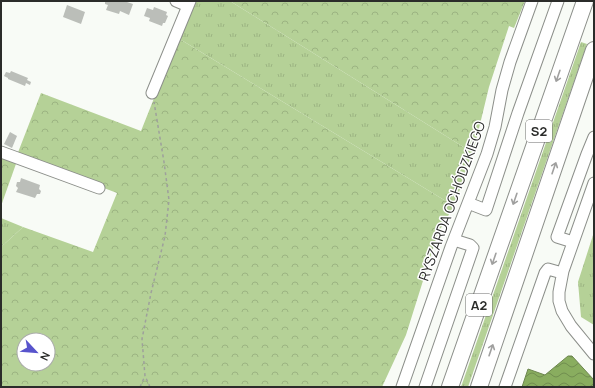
<svg xmlns="http://www.w3.org/2000/svg" width="595" height="388" viewBox="0 0 595 388" font-family="Manrope,sans-serif">
<style>
.grass{fill:url(#grass-tufts)}
.forest{fill:url(#forest-crowns);fill-rule:evenodd}
.water{fill:url(#water-waves);stroke:#6d864f}
.building{fill:#bbbeb9}
.lines{fill:none;stroke-linecap:round;stroke-linejoin:round}
.minor-casing{stroke:#8c8f8a;stroke-width:13}
.highway-casing{stroke:#8c8f8a;stroke-width:18}
.path{stroke:#9ea09c;stroke-width:1.5;stroke-dasharray:3 3;stroke-linecap:butt}
.minor{stroke:#fff;stroke-width:11}
.highway{stroke:#fff;stroke-width:16}
.oneway{stroke:#a0a09f}
.labels{text-anchor:middle;stroke-width:3;stroke-linejoin:round;paint-order:stroke}
.shield{fill:#fff;stroke:#6b6b6a;stroke-width:1}
.shield-label{font-size:13px;font-weight:bold;fill:#2b2c2a}
.street-label{font-size:14px;fill:#2b2c2a;stroke:#fff}
</style>
<defs>
<pattern id="grass-tufts" width="24" height="20" patternUnits="userSpaceOnUse"><rect width="24" height="20" fill="#b5d197"/><path d="M3 7l-1-3M5 7V3M7 7l1-3M15 17l-1-3M17 17v-4M19 17l1-3" fill="none" stroke="#9cb482"/></pattern>
<pattern id="forest-crowns" width="20" height="18" patternUnits="userSpaceOnUse"><rect width="20" height="18" fill="#b5d197"/><path d="M2 6a3 3 0 1 1 6 0M12 15a3 3 0 1 1 6 0" fill="none" stroke="#9cb482"/></pattern>
<pattern id="water-waves" width="16" height="10" patternUnits="userSpaceOnUse"><rect width="16" height="10" fill="#89ad5f"/><path d="M0 5q4-4 8 0t8 0" fill="none" stroke="#708d4f"/></pattern>
</defs>
<rect width="100%" height="100%" fill="#f8fbf6"/>
<path class="grass" d="M 194,1 L 230,1 L 473,153 L 454,206 L 178,38 Z
M 581,42 L 587,44 L 468,387 L 461,387 Z
M 1,218 L 23,227 L 1,247 Z
M 594,232 L 594,325 L 581,317 L 578,282 Z"/>
<path class="forest" d="M 230,1 L 525,1 L 514,28 L 509,26 L 489,87 L 473,153 Z
M 178,38 L 454,206 L 438,233 L 406,335 L 382,387 L 1,387 L 1,247 L 23,227 L 93,252 L 117,193 L 17,155 L 41,93 L 141,131 ZM 24,340 L 48,340 L 48,364 L 24,364 Z
M 1,156 L 17,161 L 1,206 Z"/>
<path class="water" d="M 568,356 L 572,356 L 594,380 L 594,387 L 522,387 L 528,369 L 545,375 Z"/>
<path class="building" d="M 105,1 L 124,1 L 133,4 L 129,15 L 120,11 L 119,14 L 106,10 L 108,5 L 105,4 Z
M 67,5 L 85,12 L 81,24 L 63,17 Z
M 154,7 L 167,12 L 166,15 L 168,16 L 165,23 L 163,23 L 162,26 L 149,21 L 150,18 L 144,16 L 147,8 L 153,10 Z
M 11,71 L 28,78 L 27,80 L 31,82 L 30,85 L 26,83 L 25,86 L 8,79 L 8,78 L 4,76 L 6,72 L 10,73 Z
M 10,132 L 17,136 L 12,148 L 4,144 Z
M 21,178 L 40,185 L 39,189 L 41,191 L 40,194 L 37,194 L 35,198 L 16,192 L 18,188 L 16,186 L 17,182 L 20,182 Z"/>
<g class="lines">
<defs>
<path id="minor" d="M 176,1 L 188,6
M 152,93 L 190,1
M 1,152 L 99,188
M 594,183 L 563,271 L 559,292 L 559,301 L 562,311 L 571,326 L 594,354
M 468,203 L 486,210 L 518,113 L 558,1
M 573,242 L 557,237 L 587,154 L 594,137
M 402,387 L 451,247 L 487,154 L 495,127 L 502,90 L 510,62 L 532,1
M 425,387 L 473,248 L 470,245 L 454,240
M 505,387 L 545,273 L 548,269 L 562,273"/>
<path id="highway" d="M 450,387 L 585,1
M 479,387 L 594,50"/>
</defs>
<use href="#minor" class="minor-casing"/>
<use href="#highway" class="highway-casing"/>
<path class="path" d="M 140,387 L 145,376
M 150,387 L 145,376 L 142,339 L 151,293 L 165,236 L 169,200 L 164,162 L 154,102"/>
<use href="#minor" class="minor"/>
<use href="#highway" class="highway"/>
</g>
<defs><path id="oneway-shaft" d="M-6 0H5M1.5-3L5.5 0L1.5 3" fill="none" stroke-width="1.6" stroke-linecap="round" stroke-linejoin="round"/></defs>
<g class="oneway">
<use href="#oneway-shaft" transform="translate(558 76) rotate(109)"/>
<use href="#oneway-shaft" transform="translate(554 168) rotate(-71)"/>
<use href="#oneway-shaft" transform="translate(515 199) rotate(109)"/>
<use href="#oneway-shaft" transform="translate(494 259) rotate(109)"/>
<use href="#oneway-shaft" transform="translate(491 350) rotate(-71)"/>
</g>
<g class="labels">
<g class="shield">
<rect x="526" y="120" width="26" height="22" rx="3"/>
<rect x="466" y="294" width="26" height="22" rx="3"/>
</g>
<g class="shield-label">
<text x="539" y="136">S2</text>
<text x="479" y="310">A2</text>
</g>
<g class="street-label">
<text transform="translate(452 201) rotate(-70)" y="5">RYSZARDA OCHÓDZKIEGO</text>
</g>
</g>
<rect width="595" height="388" fill="none" stroke="#2b2c2a" stroke-width="4"/>
<g transform="translate(36 352) rotate(116)"><circle r="19" fill="#ffffff" stroke="#aaabaa"/>
<path d="M0-3L7 15L0 10L-7 15Z" fill="#5854cc"/>
<text y="-6" font-size="11" font-weight="bold" text-anchor="middle" fill="#2b2c2a">N</text>
</g>
</svg>
